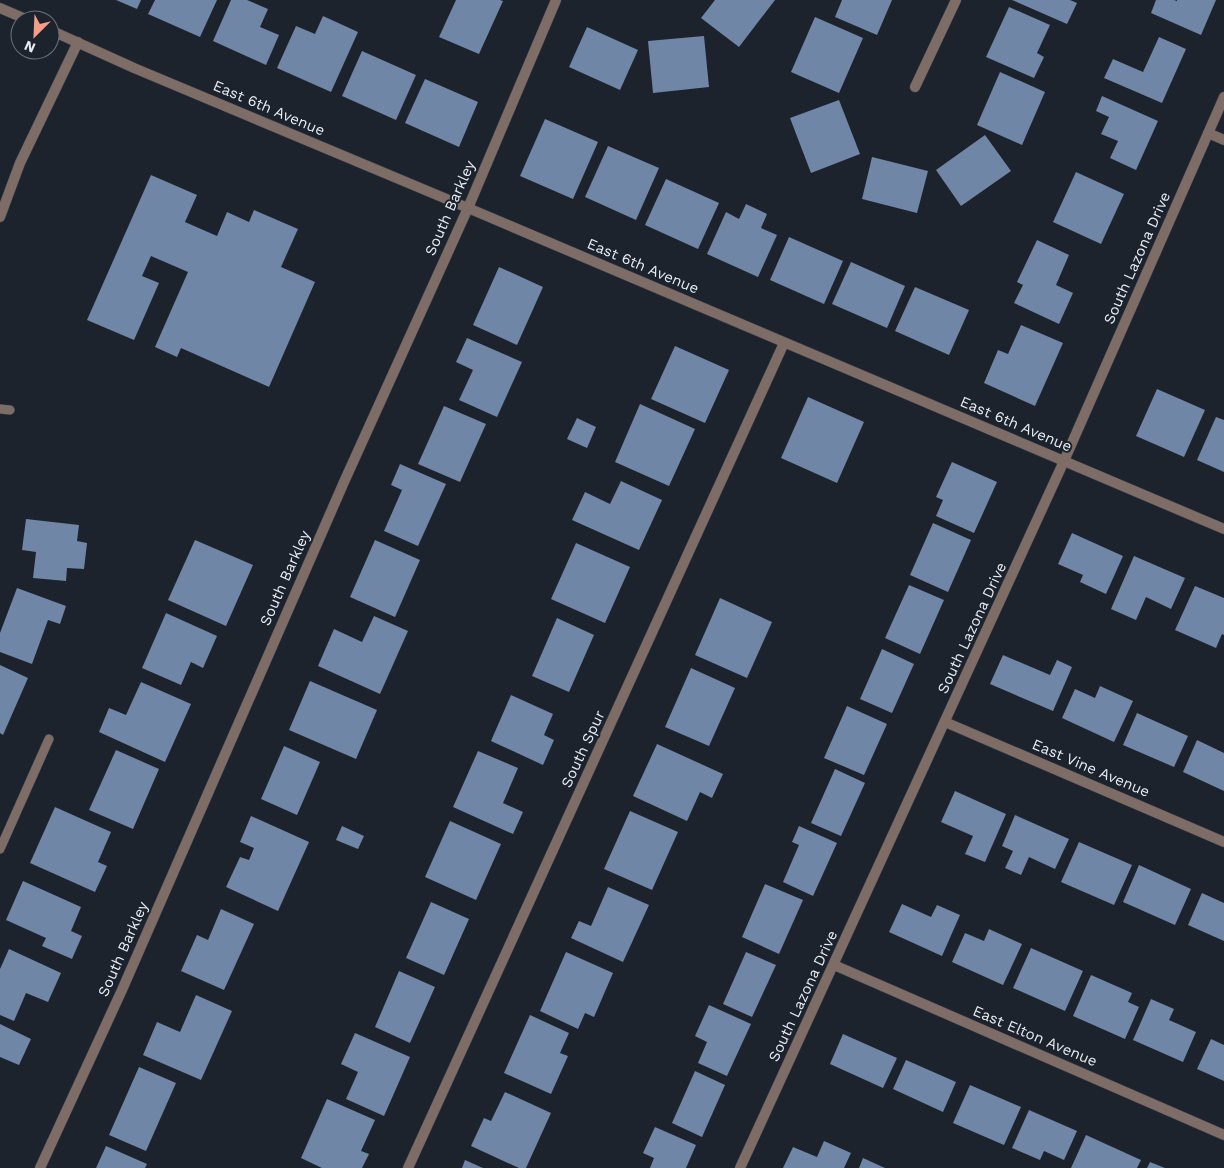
<svg xmlns="http://www.w3.org/2000/svg" width="1224" height="1168" viewBox="0 0 1224 1168" font-family="'Work Sans',sans-serif">
<style>
.building{fill:#7086a6}
.lines{fill:none;stroke-linecap:round;stroke-linejoin:round}
.lane-casing{stroke:#383f49;stroke-width:10}
.street-casing{stroke:#383f49;stroke-width:11}
.lane{stroke:#7e6c67;stroke-width:9}
.street{stroke:#7e6c67;stroke-width:10}
.labels{text-anchor:middle;stroke-width:4;stroke-linejoin:round;paint-order:stroke}
.street-label{font-size:15px;fill:#e6ebf2;stroke:#1c232d}
</style>
<rect width="100%" height="100%" fill="#1c232d"/>
<path class="building" d="M 116,0 L 141,0 L 137,9 Z
M 155,0 L 217,0 L 200,37 L 148,14 Z
M 231,0 L 247,0 L 268,9 L 260,27 L 279,35 L 266,65 L 213,41 Z
M 456,0 L 500,0 L 503,1 L 479,54 L 439,37 Z
M 715,0 L 775,0 L 739,47 L 701,18 Z
M 842,0 L 892,0 L 877,35 L 835,17 Z
M 1012,0 L 1070,0 L 1077,3 L 1067,24 Z
M 1156,0 L 1174,0 L 1177,1 L 1177,0 L 1216,0 L 1201,35 L 1151,13 Z
M 1009,7 L 1050,25 L 1037,53 L 1044,57 L 1034,78 L 986,57 Z
M 323,16 L 358,32 L 331,92 L 277,68 L 296,26 L 315,34 Z
M 815,17 L 863,38 L 839,93 L 791,72 Z
M 587,27 L 638,50 L 620,90 L 569,67 Z
M 704,36 L 709,87 L 653,93 L 648,41 Z
M 1159,37 L 1186,49 L 1162,103 L 1104,78 L 1113,59 L 1143,72 Z
M 362,51 L 416,75 L 396,120 L 342,96 Z
M 1000,72 L 1045,92 L 1022,145 L 977,125 Z
M 425,79 L 478,102 L 459,147 L 405,123 Z
M 1102,96 L 1158,121 L 1136,170 L 1110,158 L 1118,141 L 1101,134 L 1109,117 L 1096,111 Z
M 839,100 L 860,154 L 811,173 L 790,118 Z
M 545,119 L 598,142 L 573,199 L 520,176 Z
M 985,135 L 1011,171 L 961,206 L 936,170 Z
M 608,146 L 659,168 L 636,220 L 585,197 Z
M 872,157 L 928,171 L 917,213 L 862,199 Z
M 1076,172 L 1124,194 L 1101,244 L 1053,222 Z
M 151,175 L 197,195 L 185,222 L 217,236 L 227,212 L 249,222 L 254,210 L 298,229 L 281,267 L 315,282 L 269,387 L 181,348 L 177,357 L 155,347 L 188,272 L 151,256 L 142,276 L 159,283 L 134,340 L 87,320 Z
M 666,179 L 719,203 L 698,249 L 645,225 Z
M 746,204 L 767,214 L 761,228 L 777,235 L 758,277 L 707,254 L 726,212 L 739,219 Z
M 789,237 L 843,261 L 824,304 L 770,280 Z
M 1037,240 L 1069,255 L 1056,285 L 1073,293 L 1059,324 L 1014,303 L 1023,285 L 1017,282 Z
M 851,262 L 905,286 L 887,328 L 832,304 Z
M 499,267 L 543,287 L 517,345 L 473,325 Z
M 915,287 L 969,310 L 949,355 L 895,331 Z
M 1021,325 L 1063,343 L 1035,406 L 984,383 L 998,350 L 1008,354 Z
M 467,338 L 522,362 L 497,417 L 459,400 L 473,370 L 456,362 Z
M 675,346 L 729,370 L 705,423 L 651,399 Z
M 1157,389 L 1205,410 L 1184,457 L 1136,436 Z
M 808,397 L 864,422 L 837,483 L 781,458 Z
M 640,404 L 695,429 L 669,486 L 615,462 Z
M 444,406 L 486,424 L 460,482 L 418,464 Z
M 1216,417 L 1224,420 L 1224,472 L 1197,460 Z
M 577,418 L 596,427 L 587,448 L 567,439 Z
M 952,462 L 997,482 L 974,533 L 936,516 L 943,500 L 936,497 Z
M 400,464 L 446,484 L 418,546 L 384,531 L 402,490 L 391,485 Z
M 621,481 L 662,500 L 639,550 L 572,520 L 585,492 L 610,504 Z
M 26,519 L 79,525 L 77,541 L 87,543 L 84,569 L 67,568 L 66,581 L 33,578 L 36,552 L 22,550 Z
M 933,523 L 971,540 L 948,592 L 910,575 Z
M 1072,533 L 1123,556 L 1106,594 L 1080,582 L 1083,575 L 1058,564 Z
M 195,540 L 253,565 L 226,626 L 168,600 Z
M 375,540 L 420,560 L 395,617 L 350,597 Z
M 576,543 L 630,567 L 605,623 L 551,599 Z
M 1134,556 L 1185,578 L 1171,609 L 1146,597 L 1136,620 L 1111,609 Z
M 909,585 L 944,600 L 920,654 L 885,638 Z
M 1195,586 L 1224,598 L 1224,635 L 1222,634 L 1216,648 L 1175,630 Z
M 17,588 L 66,606 L 60,624 L 48,620 L 32,664 L 0,652 L 0,633 Z
M 720,598 L 772,622 L 747,678 L 695,655 Z
M 166,613 L 217,636 L 203,668 L 191,662 L 181,685 L 142,668 Z
M 374,616 L 408,631 L 380,694 L 318,666 L 334,629 L 362,642 Z
M 557,618 L 594,635 L 569,692 L 532,676 Z
M 882,649 L 914,664 L 892,713 L 860,699 Z
M 1003,655 L 1050,675 L 1057,660 L 1072,667 L 1053,711 L 990,684 Z
M 0,665 L 28,678 L 3,735 L 0,733 Z
M 691,668 L 735,688 L 709,746 L 665,727 Z
M 310,681 L 377,710 L 356,759 L 289,730 Z
M 141,682 L 191,704 L 165,762 L 99,732 L 109,708 L 126,715 Z
M 1100,686 L 1133,701 L 1114,742 L 1062,718 L 1075,689 L 1095,698 Z
M 511,695 L 553,714 L 544,735 L 554,740 L 543,765 L 491,741 Z
M 847,706 L 887,724 L 864,775 L 824,758 Z
M 1137,713 L 1188,736 L 1174,767 L 1123,745 Z
M 1197,740 L 1224,753 L 1224,791 L 1183,772 Z
M 657,744 L 723,774 L 712,798 L 700,792 L 687,821 L 633,796 Z
M 284,746 L 320,762 L 297,815 L 261,799 Z
M 116,750 L 159,769 L 133,829 L 89,810 Z
M 478,751 L 518,768 L 503,803 L 523,812 L 513,834 L 453,807 Z
M 835,769 L 865,783 L 841,836 L 811,823 Z
M 955,791 L 1006,814 L 985,862 L 965,854 L 973,836 L 941,822 Z
M 55,807 L 111,832 L 98,862 L 107,866 L 95,892 L 30,863 Z
M 630,811 L 678,832 L 652,890 L 604,869 Z
M 1015,815 L 1069,839 L 1055,869 L 1029,857 L 1021,875 L 1005,868 L 1013,851 L 1002,846 Z
M 251,816 L 309,842 L 278,911 L 226,887 L 240,857 L 249,860 L 254,848 L 240,842 Z
M 450,821 L 501,844 L 476,900 L 425,877 Z
M 342,826 L 364,836 L 358,849 L 336,840 Z
M 799,826 L 837,843 L 813,896 L 783,882 L 799,845 L 792,842 Z
M 1079,842 L 1132,865 L 1114,905 L 1061,882 Z
M 1139,865 L 1191,889 L 1175,925 L 1123,902 Z
M 23,881 L 81,907 L 71,931 L 82,936 L 72,959 L 42,946 L 46,938 L 6,920 Z
M 765,884 L 803,900 L 779,954 L 742,937 Z
M 608,887 L 649,905 L 623,962 L 571,938 L 579,921 L 591,926 Z
M 1202,893 L 1224,903 L 1224,941 L 1188,925 Z
M 431,902 L 469,919 L 444,975 L 406,958 Z
M 902,904 L 931,917 L 937,905 L 960,915 L 942,956 L 889,932 Z
M 221,909 L 254,924 L 224,990 L 181,971 L 197,935 L 208,940 Z
M 989,929 L 1022,944 L 1003,985 L 952,962 L 965,933 L 984,941 Z
M 1031,948 L 1083,971 L 1065,1011 L 1013,988 Z
M 9,949 L 61,973 L 48,1002 L 26,993 L 14,1021 L 0,1015 L 0,969 Z
M 566,952 L 613,973 L 594,1017 L 585,1013 L 578,1029 L 540,1011 Z
M 746,952 L 776,965 L 752,1017 L 723,1004 Z
M 399,971 L 435,987 L 410,1043 L 375,1027 Z
M 1091,975 L 1132,993 L 1128,1002 L 1139,1007 L 1125,1039 L 1073,1016 Z
M 196,995 L 232,1011 L 201,1080 L 143,1055 L 157,1022 L 180,1032 Z
M 1151,999 L 1174,1009 L 1169,1020 L 1196,1032 L 1183,1062 L 1133,1040 Z
M 709,1005 L 751,1024 L 727,1076 L 698,1063 L 707,1042 L 695,1036 Z
M 530,1015 L 569,1033 L 560,1053 L 568,1056 L 551,1094 L 504,1073 Z
M 0,1024 L 31,1039 L 19,1065 L 0,1057 Z
M 355,1033 L 410,1057 L 384,1116 L 346,1099 L 358,1072 L 341,1064 Z
M 843,1034 L 897,1058 L 883,1088 L 830,1064 Z
M 1211,1039 L 1224,1045 L 1224,1081 L 1197,1069 Z
M 906,1060 L 956,1082 L 943,1112 L 893,1089 Z
M 139,1067 L 176,1083 L 146,1151 L 109,1135 Z
M 695,1071 L 725,1085 L 702,1137 L 672,1123 Z
M 970,1085 L 1021,1107 L 1004,1145 L 953,1123 Z
M 505,1092 L 551,1113 L 526,1168 L 519,1168 L 471,1146 L 484,1118 L 491,1121 Z
M 327,1099 L 375,1120 L 361,1151 L 369,1154 L 362,1168 L 322,1168 L 301,1158 Z
M 1029,1110 L 1077,1131 L 1064,1160 L 1044,1151 L 1040,1160 L 1012,1148 Z
M 655,1127 L 696,1145 L 686,1168 L 650,1168 L 654,1158 L 643,1153 Z
M 1086,1135 L 1141,1160 L 1137,1168 L 1071,1168 Z
M 824,1141 L 851,1153 L 844,1168 L 783,1168 L 793,1147 L 817,1157 Z
M 106,1146 L 147,1164 L 145,1168 L 96,1168 Z
M 863,1158 L 885,1168 L 859,1168 Z
M 465,1160 L 483,1168 L 462,1168 Z
M 1150,1162 L 1165,1168 L 1147,1168 Z"/>
<g class="lines">
<defs>
<path id="lane" d="M 0,409 L 10,410
M 0,849 L 49,739"/>
<path id="street" d="M 0,8 L 28,20
M 50,30 L 134,68 L 468,208 L 1224,529
M 915,87 L 956,0
M 1208,133 L 1224,140
M 0,217 L 20,163 L 78,42
M 945,722 L 1224,842
M 834,965 L 1224,1135
M 40,1168 L 122,990 L 344,482 L 468,208 L 556,0
M 408,1168 L 784,343
M 740,1168 L 1064,461 L 1224,97"/>
</defs>
<use href="#lane" class="lane-casing"/>
<use href="#street" class="street-casing"/>
<use href="#lane" class="lane"/>
<use href="#street" class="street"/>
</g>
<g class="labels">
<g class="street-label">
<text transform="translate(269 108) rotate(23)" y="5">East 6th Avenue</text>
<text transform="translate(450 208) rotate(-66)" y="5">South Barkley</text>
<text transform="translate(1137 258) rotate(-66)" y="5">South Lazona Drive</text>
<text transform="translate(643 266) rotate(23)" y="5">East 6th Avenue</text>
<text transform="translate(1016 424) rotate(23)" y="5">East 6th Avenue</text>
<text transform="translate(285 578) rotate(-66)" y="5">South Barkley</text>
<text transform="translate(972 628) rotate(-65)" y="5">South Lazona Drive</text>
<text transform="translate(583 749) rotate(-65)" y="5">South Spur</text>
<text transform="translate(1091 768) rotate(23)" y="5">East Vine Avenue</text>
<text transform="translate(123 949) rotate(-66)" y="5">South Barkley</text>
<text transform="translate(803 996) rotate(-65)" y="5">South Lazona Drive</text>
<text transform="translate(1035 1036) rotate(23)" y="5">East Elton Avenue</text>
</g>
</g>
<g transform="translate(35 35) rotate(204)"><circle r="24" fill="#1c232d" stroke="#6d737c"/>
<path d="M0-4L9 19L0 12L-9 19Z" fill="#f49e87"/>
<text y="-8" font-size="14" font-weight="bold" text-anchor="middle" fill="#e6ebf2">N</text>
</g>
</svg>
